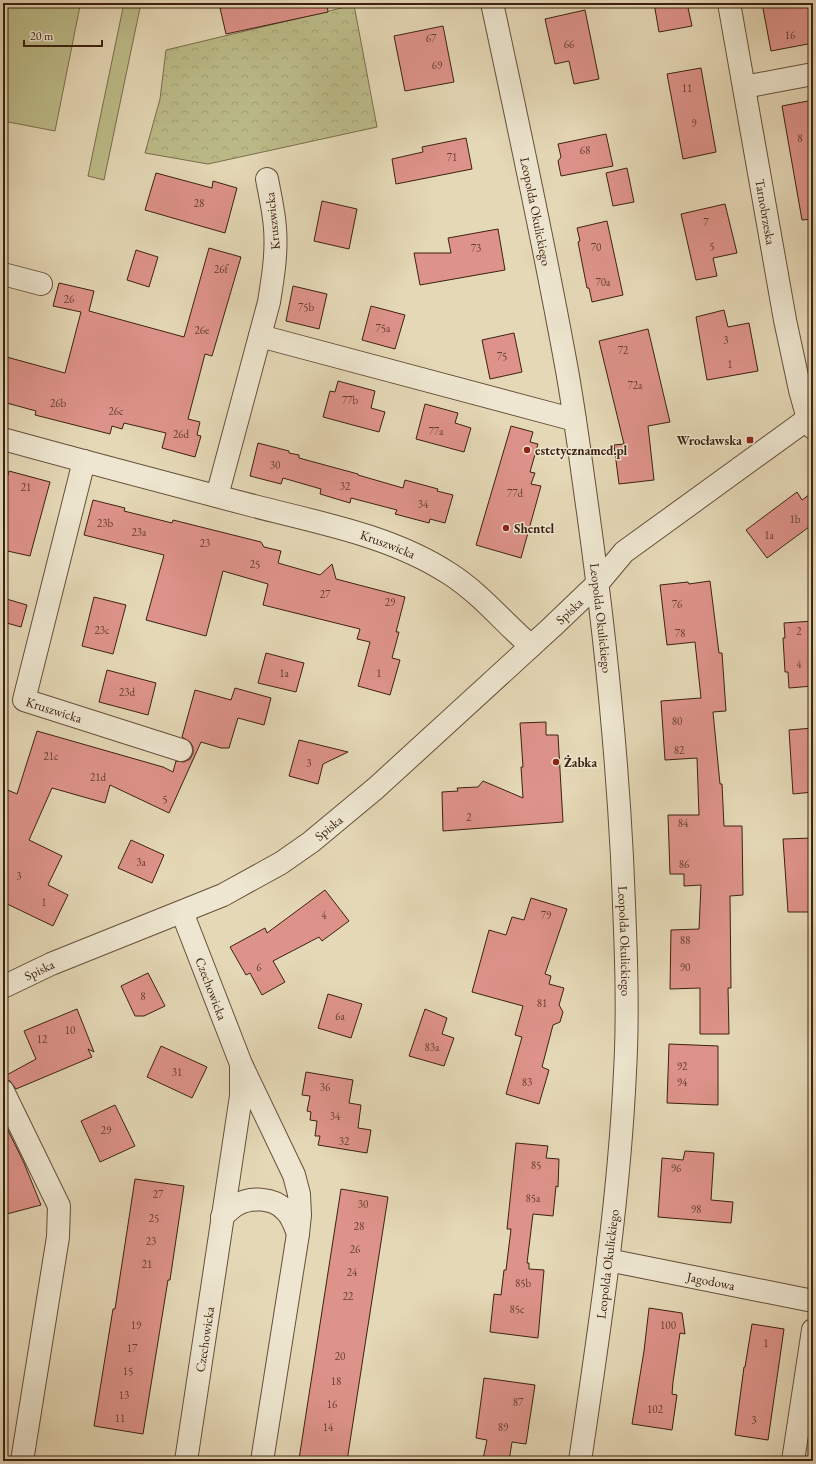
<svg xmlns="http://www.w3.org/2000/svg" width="816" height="1464" viewBox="0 0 816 1464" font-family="'EB Garamond',serif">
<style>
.green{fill:#bcbc89;stroke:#7c6e4d}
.park{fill:url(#park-crowns);stroke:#7c6e4d}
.building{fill:#de938a;stroke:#3c2111}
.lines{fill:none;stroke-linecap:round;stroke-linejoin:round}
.minor-casing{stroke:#664f3a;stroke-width:24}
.minor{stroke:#eee6d0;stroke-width:22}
.poi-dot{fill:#8f2418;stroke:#eee6d0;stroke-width:1.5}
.labels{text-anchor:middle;stroke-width:3;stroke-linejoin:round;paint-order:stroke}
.number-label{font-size:11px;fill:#643e2f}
.street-label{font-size:13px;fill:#3c2111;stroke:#eee6d0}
.poi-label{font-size:13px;font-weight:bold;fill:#3c2111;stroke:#eee6d0;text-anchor:start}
</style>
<defs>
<pattern id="park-crowns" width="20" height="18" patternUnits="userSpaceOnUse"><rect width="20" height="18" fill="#bcbc89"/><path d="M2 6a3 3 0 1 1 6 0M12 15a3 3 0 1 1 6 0" fill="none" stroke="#a2a175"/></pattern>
</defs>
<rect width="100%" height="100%" fill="#e5d8b6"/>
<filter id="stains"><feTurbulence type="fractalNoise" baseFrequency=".005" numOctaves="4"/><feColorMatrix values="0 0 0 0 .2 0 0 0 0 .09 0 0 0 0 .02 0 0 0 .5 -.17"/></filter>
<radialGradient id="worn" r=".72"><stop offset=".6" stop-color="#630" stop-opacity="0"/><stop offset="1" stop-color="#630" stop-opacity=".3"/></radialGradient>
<path class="green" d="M 3,3 L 66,3 L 80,6 L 55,131 L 3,121 Z
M 124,3 L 141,3 L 104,180 L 88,176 Z"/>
<path class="park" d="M 354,5 L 377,127 L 208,164 L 145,153 L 160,99 L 166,50 Z"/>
<path class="building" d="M 242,3 L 327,3 L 328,12 L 226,34 L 220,8 Z
M 654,3 L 687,3 L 692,26 L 659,32 Z
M 762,3 L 813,3 L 813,43 L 771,51 Z
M 585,10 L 599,79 L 574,84 L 569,61 L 555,64 L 545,19 Z
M 443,26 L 454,82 L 405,91 L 394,36 Z
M 701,68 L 716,152 L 683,159 L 667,74 Z
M 813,100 L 813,219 L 802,220 L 782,106 Z
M 606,134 L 613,166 L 561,176 L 558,161 L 561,157 L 558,144 Z
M 466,138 L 472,169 L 396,184 L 392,159 L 423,152 L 422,147 Z
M 627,168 L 634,202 L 613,206 L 606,173 Z
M 156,173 L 212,188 L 213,181 L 237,188 L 225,233 L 145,210 Z
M 322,201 L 357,209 L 349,249 L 314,241 Z
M 725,204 L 737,253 L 713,258 L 717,276 L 696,280 L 681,214 Z
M 607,221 L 623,295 L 592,302 L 589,288 L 587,288 L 578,242 L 580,241 L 577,228 Z
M 498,229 L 505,270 L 420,285 L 414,253 L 451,253 L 448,238 Z
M 209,248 L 241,257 L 212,356 L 205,354 L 188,419 L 200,422 L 197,435 L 201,436 L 195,457 L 162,448 L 166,433 L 124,423 L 122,429 L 112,426 L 110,434 L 35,415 L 36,411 L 3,402 L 3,356 L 65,373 L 81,312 L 53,306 L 59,283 L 94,291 L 89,311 L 184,337 Z
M 136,250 L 158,257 L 149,287 L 127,280 Z
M 293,286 L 327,294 L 319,329 L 286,321 Z
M 371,306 L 405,315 L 395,349 L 362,340 Z
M 724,310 L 728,327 L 749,323 L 758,371 L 707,380 L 696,317 Z
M 648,329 L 670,422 L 648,426 L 654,480 L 619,484 L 614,445 L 624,444 L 599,341 Z
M 514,333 L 522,372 L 490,379 L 482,340 Z
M 338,381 L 375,391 L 371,408 L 385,412 L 379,432 L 323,417 L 330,391 L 335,392 Z
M 425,404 L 458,413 L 455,423 L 471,428 L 464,452 L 416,439 Z
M 511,426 L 533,432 L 530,442 L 538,444 L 530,472 L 535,473 L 531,484 L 541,486 L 521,558 L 476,545 Z
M 258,443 L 289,451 L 289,453 L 299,455 L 299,458 L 358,474 L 358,475 L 403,488 L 405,480 L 438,489 L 437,491 L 453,495 L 445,523 L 430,519 L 429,523 L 395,514 L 397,510 L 351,498 L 350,503 L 320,494 L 321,489 L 283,478 L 281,484 L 250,476 Z
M 9,471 L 50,482 L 30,556 L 3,550 L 3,493 Z
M 797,492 L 802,500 L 813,492 L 813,524 L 767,558 L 746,530 Z
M 93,500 L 125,508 L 124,511 L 172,523 L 173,520 L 261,542 L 264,547 L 281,551 L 278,563 L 320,575 L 332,564 L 336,579 L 405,597 L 396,632 L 399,632 L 392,658 L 400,660 L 390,695 L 358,686 L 370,642 L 357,639 L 360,629 L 263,605 L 268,584 L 223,571 L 206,636 L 146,620 L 164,555 L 84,535 Z
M 710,581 L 719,653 L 722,653 L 726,711 L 713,712 L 720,784 L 722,784 L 724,826 L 742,826 L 743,895 L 730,896 L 731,988 L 728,988 L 729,1034 L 700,1034 L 700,988 L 670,989 L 671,930 L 699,929 L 701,885 L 684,886 L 684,874 L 670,874 L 668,815 L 699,815 L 697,758 L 665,760 L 661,701 L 701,698 L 695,642 L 667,645 L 660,585 L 688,582 L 689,584 Z
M 94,597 L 126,605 L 113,654 L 82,646 Z
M 3,598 L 27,605 L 21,627 L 3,622 Z
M 813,621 L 813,686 L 789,688 L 788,672 L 785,672 L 783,638 L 785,638 L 784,623 Z
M 266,653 L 304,663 L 296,692 L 258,683 Z
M 107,670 L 156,683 L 148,715 L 99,702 Z
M 235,688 L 271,698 L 264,725 L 238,718 L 229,748 L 221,748 L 201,742 L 169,813 L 110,785 L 105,803 L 52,788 L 29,840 L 62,856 L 48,885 L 68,895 L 53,926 L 3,902 L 3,788 L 17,794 L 37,731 L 163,767 L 173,772 L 176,761 L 184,762 L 190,759 L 193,753 L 193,747 L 190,742 L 182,737 L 195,690 L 231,700 Z
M 546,722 L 546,735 L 558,735 L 563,822 L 443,831 L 442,792 L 458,791 L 457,788 L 478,787 L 483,781 L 523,798 L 521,767 L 523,767 L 520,723 Z
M 813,728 L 813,792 L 793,794 L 789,730 Z
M 299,740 L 348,752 L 323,764 L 318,784 L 289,776 Z
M 813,838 L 813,912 L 788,912 L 783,839 Z
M 131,840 L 164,855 L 152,883 L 118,868 Z
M 325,890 L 349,921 L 322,941 L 319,937 L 273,961 L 285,982 L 262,995 L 250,973 L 246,975 L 230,947 L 265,928 L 267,933 Z
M 531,898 L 567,909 L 545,974 L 551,976 L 549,984 L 564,988 L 559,1005 L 563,1012 L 560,1022 L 553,1025 L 542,1067 L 549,1070 L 539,1104 L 506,1094 L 522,1037 L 515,1035 L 523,1006 L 472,992 L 489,930 L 506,935 L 512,917 L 524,920 Z
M 148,973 L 165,1006 L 144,1016 L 135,1016 L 121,986 Z
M 328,994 L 362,1004 L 351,1038 L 318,1028 Z
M 77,1009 L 94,1052 L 88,1049 L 92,1057 L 16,1089 L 10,1081 L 3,1079 L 3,1077 L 36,1059 L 24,1031 Z
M 425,1009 L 447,1018 L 442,1034 L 454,1038 L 444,1066 L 409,1056 Z
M 669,1044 L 718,1046 L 718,1105 L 667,1103 Z
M 161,1046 L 207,1067 L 192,1098 L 147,1077 Z
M 306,1072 L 353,1080 L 349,1103 L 361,1105 L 358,1128 L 371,1130 L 367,1153 L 318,1145 L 320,1136 L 315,1136 L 317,1121 L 310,1120 L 311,1112 L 307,1111 L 310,1096 L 302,1095 Z
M 115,1105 L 135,1146 L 100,1162 L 81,1121 Z
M 3,1120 L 24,1163 L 41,1205 L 3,1215 Z
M 516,1143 L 548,1146 L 546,1158 L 559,1159 L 558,1187 L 556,1186 L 553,1216 L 533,1214 L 527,1263 L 529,1263 L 529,1269 L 544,1270 L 538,1338 L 490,1332 L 494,1294 L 501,1295 L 504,1270 L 506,1270 L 511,1229 L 507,1229 Z
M 685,1151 L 714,1153 L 711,1200 L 733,1202 L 731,1223 L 658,1217 L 662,1158 L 683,1160 Z
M 135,1179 L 184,1186 L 170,1280 L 168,1280 L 143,1434 L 94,1426 L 113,1309 L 115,1309 Z
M 341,1189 L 388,1197 L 347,1461 L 314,1461 L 299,1459 Z
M 649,1308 L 682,1313 L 685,1334 L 680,1333 L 673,1382 L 672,1394 L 677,1395 L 672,1430 L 632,1424 L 644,1351 Z
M 752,1324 L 784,1329 L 768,1440 L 735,1435 L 744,1367 L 745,1367 Z
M 484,1378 L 535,1385 L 526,1444 L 512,1442 L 509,1461 L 496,1461 L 483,1459 L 487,1440 L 476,1438 Z"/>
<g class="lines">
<defs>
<g id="minor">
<path id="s1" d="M 492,3 C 518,123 544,244 566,365 C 575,414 581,463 588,512 C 604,627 616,741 622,857 C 625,929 629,1001 625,1072 C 619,1202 599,1332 580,1461"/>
<path id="s2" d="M 729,3 L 785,320 L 800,390 L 808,419 L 813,428"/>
<path d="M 744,87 L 813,74"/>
<path d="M 3,274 L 41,284"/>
<path d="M 260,336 L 575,420"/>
<path id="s3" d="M 3,439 C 86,462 170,484 254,506 C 320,523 392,536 450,574 C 481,594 503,622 531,646"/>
<path id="s4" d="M 84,461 L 24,700 L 181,750"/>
<path d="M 217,496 L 269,302 C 273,277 277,253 275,228 C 274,212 270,195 267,179"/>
<path id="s5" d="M 182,912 L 241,1064 L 294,1175 L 299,1194 L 300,1215 L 298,1234 L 262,1461"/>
<path id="s6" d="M 3,987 L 51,964 L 223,895 L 281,863 L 311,842 L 376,788 L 552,627 L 598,583 L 624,552 L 813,415"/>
<path d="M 3,1091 L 59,1206 L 58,1237 L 22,1461"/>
<path d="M 222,1217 C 226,1213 231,1208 236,1205 C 250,1197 273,1197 285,1210 C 292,1216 295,1226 298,1234"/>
<path id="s7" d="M 608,1260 L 813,1301"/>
<path id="s8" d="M 186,1461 L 241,1096 L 241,1067"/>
<path d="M 793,1461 L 813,1330"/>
</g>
</defs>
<use href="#minor" class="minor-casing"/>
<use href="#minor" class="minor"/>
</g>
<g class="poi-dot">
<rect x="746" y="436" width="8" height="8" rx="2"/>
<circle cx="527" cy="450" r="4"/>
<circle cx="506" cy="528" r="4"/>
<circle cx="556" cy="762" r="4"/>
</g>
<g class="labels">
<g class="number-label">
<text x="790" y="39">16</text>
<text x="431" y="42">67</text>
<text x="569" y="48">66</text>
<text x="437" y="69">69</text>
<text x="687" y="92">11</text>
<text x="694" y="127">9</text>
<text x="800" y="142">8</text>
<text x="585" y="154">68</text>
<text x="452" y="161">71</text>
<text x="199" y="207">28</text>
<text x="706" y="226">7</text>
<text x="712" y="250">5</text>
<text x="596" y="251">70</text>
<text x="476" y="252">73</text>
<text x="221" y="273">26f</text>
<text x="603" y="286">70a</text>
<text x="69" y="303">26</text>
<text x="306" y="311">75b</text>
<text x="383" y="332">75a</text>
<text x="202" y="334">26e</text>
<text x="726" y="344">3</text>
<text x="623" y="354">72</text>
<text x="502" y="360">75</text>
<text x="730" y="368">1</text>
<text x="635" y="389">72a</text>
<text x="350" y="404">77b</text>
<text x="58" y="407">26b</text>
<text x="116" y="415">26c</text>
<text x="436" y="435">77a</text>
<text x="181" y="438">26d</text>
<text x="275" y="469">30</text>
<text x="345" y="490">32</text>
<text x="26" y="491">21</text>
<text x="515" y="497">77d</text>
<text x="423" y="508">34</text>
<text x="795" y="523">1b</text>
<text x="105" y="527">23b</text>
<text x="139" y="536">23a</text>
<text x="769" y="539">1a</text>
<text x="205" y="547">23</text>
<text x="255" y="568">25</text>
<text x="325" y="598">27</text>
<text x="390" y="606">29</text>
<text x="677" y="608">76</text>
<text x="102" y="634">23c</text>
<text x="799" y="635">2</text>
<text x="680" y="637">78</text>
<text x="799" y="668">4</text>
<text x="284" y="677">1a</text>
<text x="379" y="677">1</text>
<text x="127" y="696">23d</text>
<text x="677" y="725">80</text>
<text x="679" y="754">82</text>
<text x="51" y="760">21c</text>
<text x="309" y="767">3</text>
<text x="98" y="781">21d</text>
<text x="165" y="803">5</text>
<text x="469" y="821">2</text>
<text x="683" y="827">84</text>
<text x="141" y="866">3a</text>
<text x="684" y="868">86</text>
<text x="19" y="880">3</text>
<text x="44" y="906">1</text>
<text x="324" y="919">4</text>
<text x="546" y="919">79</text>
<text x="685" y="944">88</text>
<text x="259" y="971">6</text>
<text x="685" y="971">90</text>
<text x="143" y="1000">8</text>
<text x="542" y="1007">81</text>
<text x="340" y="1020">6a</text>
<text x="70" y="1034">10</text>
<text x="42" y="1043">12</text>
<text x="432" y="1051">83a</text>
<text x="682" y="1070">92</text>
<text x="177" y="1076">31</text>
<text x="527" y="1086">83</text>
<text x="682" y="1086">94</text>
<text x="325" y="1091">36</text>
<text x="335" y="1120">34</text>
<text x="106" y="1134">29</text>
<text x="344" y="1145">32</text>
<text x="536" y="1169">85</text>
<text x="676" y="1172">96</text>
<text x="158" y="1198">27</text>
<text x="533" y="1202">85a</text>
<text x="363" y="1208">30</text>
<text x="696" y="1213">98</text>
<text x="154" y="1222">25</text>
<text x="359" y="1230">28</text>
<text x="151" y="1245">23</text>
<text x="355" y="1253">26</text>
<text x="147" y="1268">21</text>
<text x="352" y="1276">24</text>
<text x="523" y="1287">85b</text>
<text x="348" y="1300">22</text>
<text x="517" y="1313">85c</text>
<text x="136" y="1329">19</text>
<text x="668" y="1329">100</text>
<text x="766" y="1347">1</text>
<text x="132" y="1352">17</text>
<text x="340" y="1360">20</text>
<text x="128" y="1375">15</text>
<text x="336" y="1385">18</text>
<text x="124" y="1399">13</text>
<text x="518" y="1406">87</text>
<text x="332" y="1408">16</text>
<text x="655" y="1413">102</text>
<text x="120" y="1422">11</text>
<text x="754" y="1424">3</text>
<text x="328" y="1431">14</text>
<text x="503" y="1431">89</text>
</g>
<g class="street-label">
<text dy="5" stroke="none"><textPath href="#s1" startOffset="213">Leopolda Okulickiego</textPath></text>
<text dy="5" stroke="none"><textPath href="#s2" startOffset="212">Tarnobrzeska</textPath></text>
<text transform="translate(272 221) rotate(-96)" y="5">Kruszwicka</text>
<text dy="5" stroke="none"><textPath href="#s3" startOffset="399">Kruszwicka</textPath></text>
<text dy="5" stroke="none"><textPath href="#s6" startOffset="688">Spiska</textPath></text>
<text dy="5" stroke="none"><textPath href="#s1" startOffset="625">Leopolda Okulickiego</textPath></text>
<text dy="5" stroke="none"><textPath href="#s4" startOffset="278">Kruszwicka</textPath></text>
<text dy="5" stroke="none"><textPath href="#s6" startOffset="364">Spiska</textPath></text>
<text dy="5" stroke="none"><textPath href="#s1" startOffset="949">Leopolda Okulickiego</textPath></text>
<text dy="5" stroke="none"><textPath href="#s6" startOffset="40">Spiska</textPath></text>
<text dy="5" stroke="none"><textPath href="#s5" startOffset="82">Czechowicka</textPath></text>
<text transform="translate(607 1264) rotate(-83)" y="5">Leopolda Okulickiego</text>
<text dy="5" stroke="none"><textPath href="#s7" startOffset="105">Jagodowa</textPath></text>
<text dy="5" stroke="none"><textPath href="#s8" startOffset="123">Czechowicka</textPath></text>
</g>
<g class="poi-label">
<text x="742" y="445" text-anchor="end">Wrocławska</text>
<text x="535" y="455">estetycznamed.pl</text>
<text x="514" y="533">Shentel</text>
<text x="564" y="767">Żabka</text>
</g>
</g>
<rect width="816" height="1464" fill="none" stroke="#e5d8b6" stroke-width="16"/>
<rect x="4" y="4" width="808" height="1456" fill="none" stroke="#3c2111" stroke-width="2"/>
<rect x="8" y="8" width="800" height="1448" fill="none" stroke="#3c2111"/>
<path d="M24 40v6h78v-6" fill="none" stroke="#3c2111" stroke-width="2"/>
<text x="30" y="40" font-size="12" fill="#3c2111" stroke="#eee6d0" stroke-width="3" paint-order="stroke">20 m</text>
<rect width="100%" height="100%" filter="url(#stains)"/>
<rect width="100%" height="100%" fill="url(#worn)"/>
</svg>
